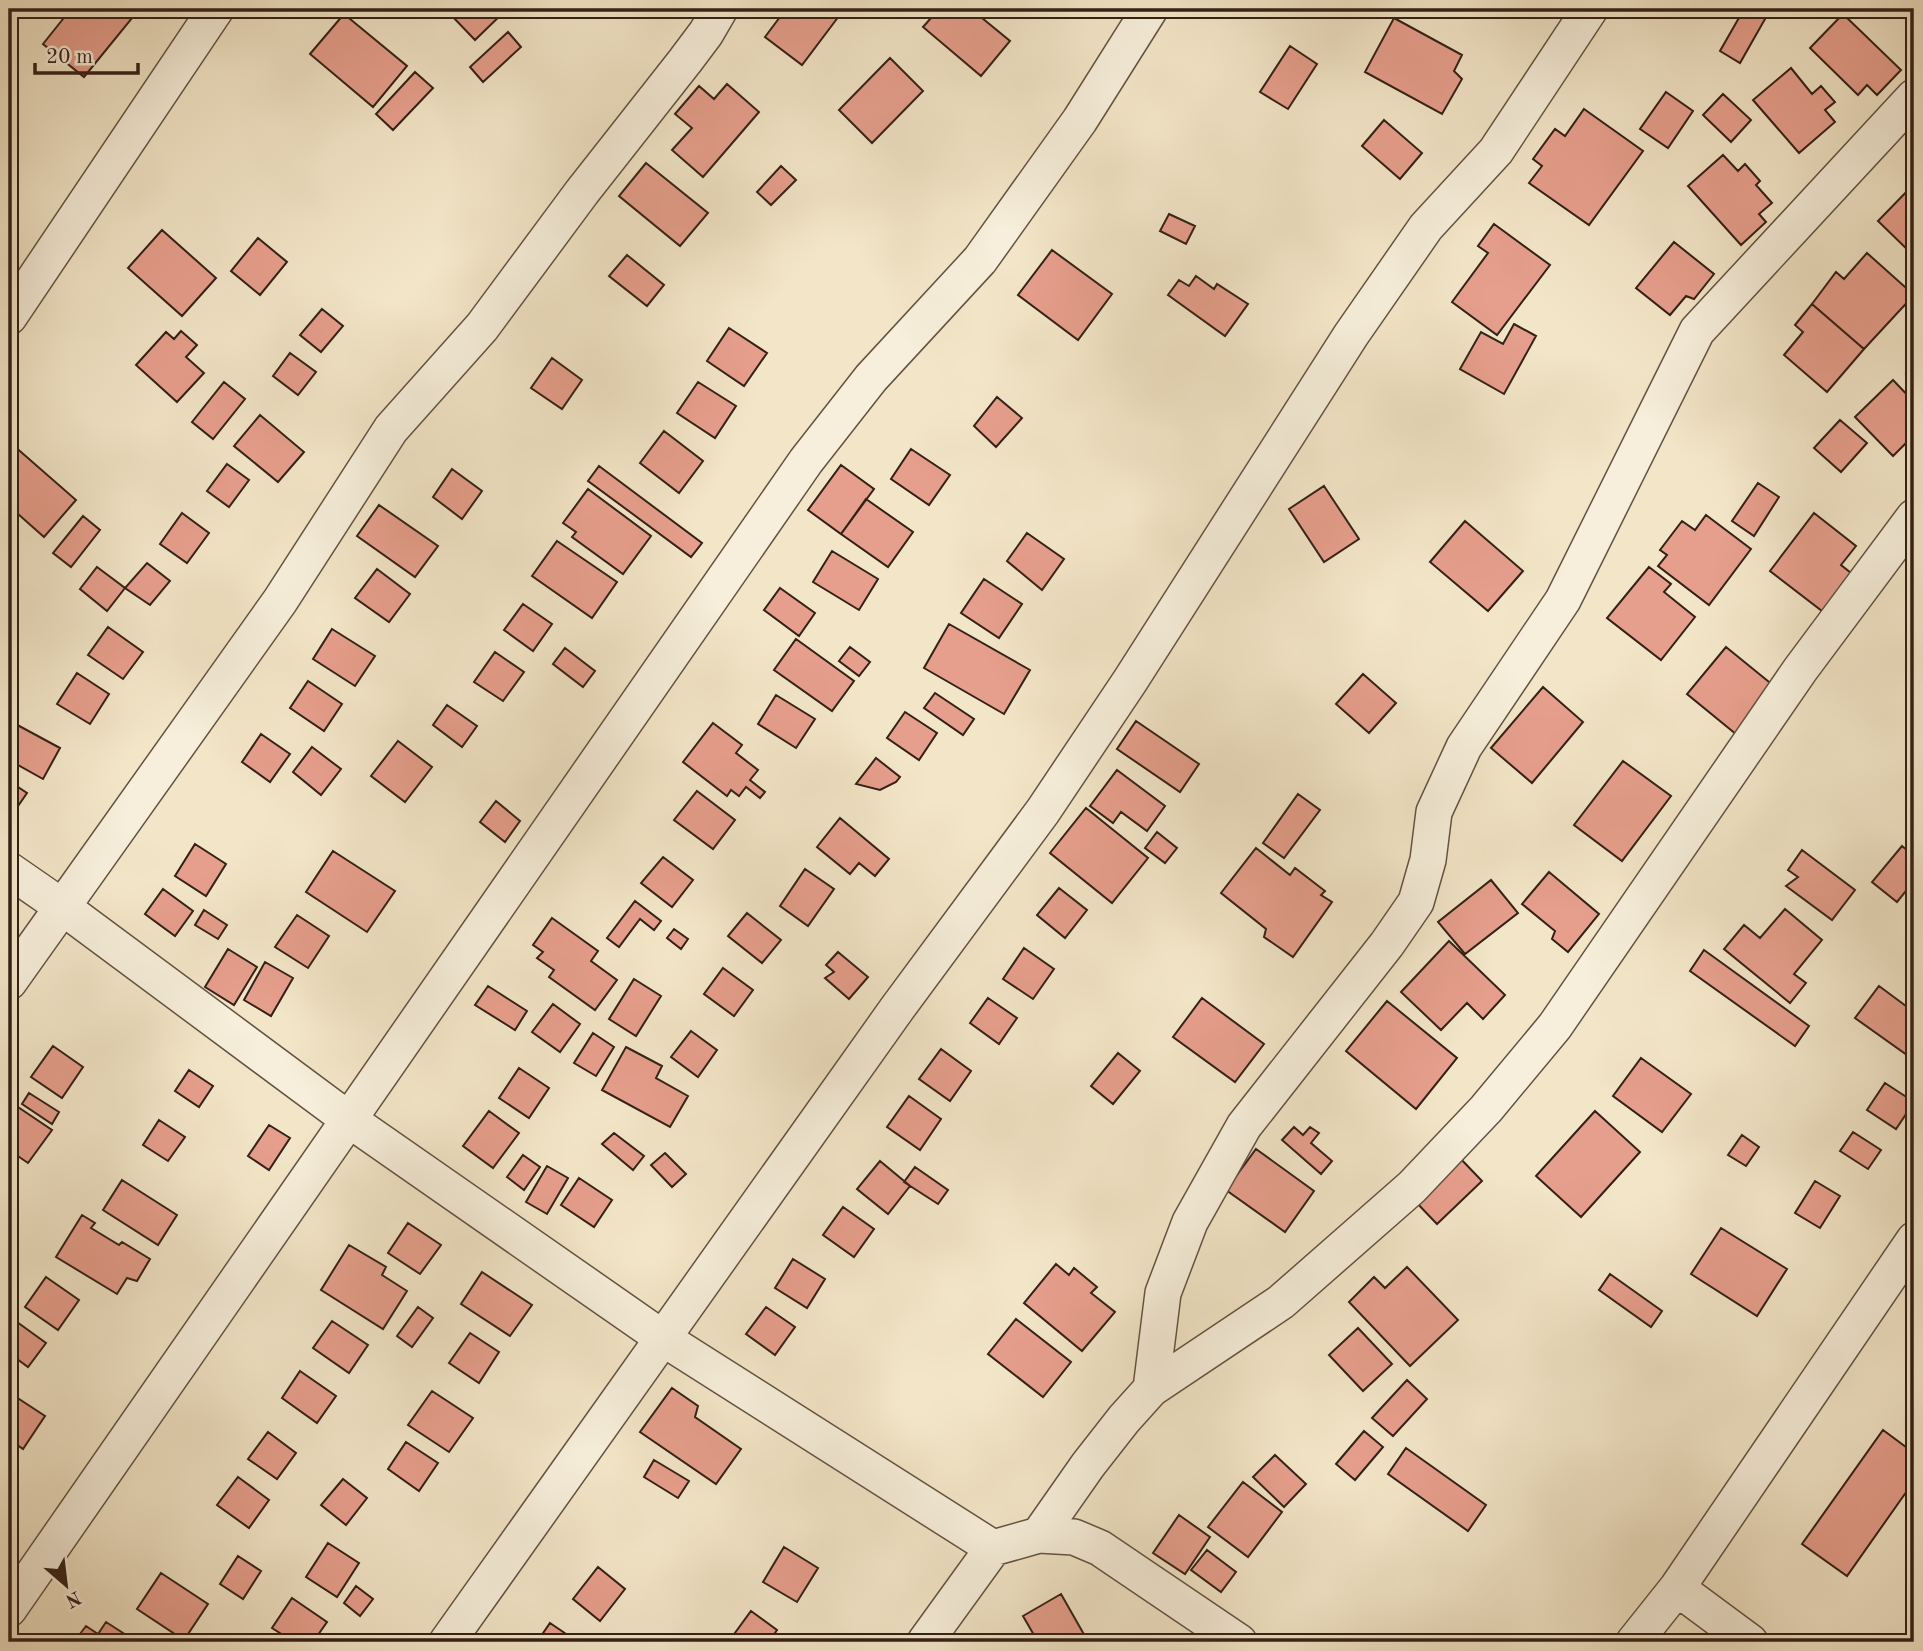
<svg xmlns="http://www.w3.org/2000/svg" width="1923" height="1651" viewBox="0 0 1923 1651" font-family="'Old Standard TT',serif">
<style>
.building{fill:#e79f8d;stroke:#332017;stroke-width:2}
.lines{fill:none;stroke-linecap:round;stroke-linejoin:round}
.minor-casing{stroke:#635243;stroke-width:38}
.minor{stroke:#f7efdb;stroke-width:35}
</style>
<rect width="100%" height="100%" fill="#f3e6c8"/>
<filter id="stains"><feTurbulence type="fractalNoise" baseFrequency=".00286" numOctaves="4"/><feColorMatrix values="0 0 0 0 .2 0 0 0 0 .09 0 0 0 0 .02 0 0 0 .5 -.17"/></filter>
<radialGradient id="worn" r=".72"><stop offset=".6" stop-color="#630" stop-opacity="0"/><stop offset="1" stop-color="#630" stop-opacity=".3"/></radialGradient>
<path class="building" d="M 71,9 L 133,9 L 137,12 L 84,77 L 43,44 Z
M 457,9 L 507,9 L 475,40 L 451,15 Z
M 786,9 L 838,9 L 842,12 L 802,65 L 765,37 Z
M 939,9 L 971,9 L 1010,41 L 981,76 L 923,27 Z
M 1016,9 L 1036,9 L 1029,18 Z
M 1744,9 L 1763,9 L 1769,12 L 1740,63 L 1720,51 Z
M 344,14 L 407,66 L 373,107 L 310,54 Z
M 1843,14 L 1901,70 L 1877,95 L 1867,85 L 1858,95 L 1810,48 Z
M 1394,18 L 1462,55 L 1454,71 L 1462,79 L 1442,114 L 1365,72 Z
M 508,32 L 521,47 L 483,82 L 470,67 Z
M 1290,46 L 1317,64 L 1288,109 L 1260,92 Z
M 890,58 L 923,91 L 872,143 L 839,110 Z
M 1791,68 L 1812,94 L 1821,86 L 1835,102 L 1825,110 L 1835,122 L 1799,153 L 1753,100 Z
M 415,72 L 433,88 L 393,130 L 376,114 Z
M 727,84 L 759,112 L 703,177 L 672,150 L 692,128 L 675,114 L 699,86 L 714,99 Z
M 1666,92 L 1693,111 L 1668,148 L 1640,129 Z
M 1723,94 L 1751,120 L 1731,142 L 1703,115 Z
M 1584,109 L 1643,151 L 1589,225 L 1529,183 L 1542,166 L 1533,159 L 1555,129 L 1565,136 Z
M 1384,120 L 1422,153 L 1400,179 L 1362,146 Z
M 1723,155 L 1738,171 L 1745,164 L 1760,181 L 1756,185 L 1772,203 L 1759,214 L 1766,222 L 1741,245 L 1688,186 Z
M 646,163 L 708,213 L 680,246 L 619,196 Z
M 781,166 L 796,180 L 771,205 L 757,192 Z
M 1914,184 L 1914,256 L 1878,221 Z
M 1169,214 L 1195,226 L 1186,244 L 1160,231 Z
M 1494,224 L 1550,265 L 1497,335 L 1452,302 L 1488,253 L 1478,246 Z
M 162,230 L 216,278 L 182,316 L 128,268 Z
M 258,238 L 287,262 L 260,295 L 231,271 Z
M 1674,242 L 1714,274 L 1694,299 L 1686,296 L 1670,315 L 1636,288 Z
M 1052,250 L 1112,294 L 1078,340 L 1018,295 Z
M 1867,253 L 1914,295 L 1864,349 L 1812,304 L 1836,272 L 1844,279 Z
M 627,255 L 664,285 L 647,306 L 609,276 Z
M 1196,276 L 1214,289 L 1217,284 L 1248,304 L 1225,336 L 1168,295 L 1179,280 L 1189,286 Z
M 1812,304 L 1864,349 L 1827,392 L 1784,355 L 1803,332 L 1795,325 Z
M 322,309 L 343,326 L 321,352 L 300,335 Z
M 1514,324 L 1536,336 L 1504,394 L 1460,369 L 1481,332 L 1503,344 Z
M 729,328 L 767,353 L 744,386 L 707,361 Z
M 181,331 L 197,345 L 186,357 L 204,373 L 177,402 L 136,365 L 166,332 L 174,339 Z
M 290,353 L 316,372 L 298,395 L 273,376 Z
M 552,358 L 582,380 L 562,409 L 531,388 Z
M 1914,366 L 1914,382 L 1906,374 Z
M 1893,380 L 1914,402 L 1914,435 L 1893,456 L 1855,417 Z
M 224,382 L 245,399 L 213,439 L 192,422 Z
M 698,382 L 736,406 L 715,438 L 677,413 Z
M 997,397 L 1022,418 L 996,447 L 974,426 Z
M 260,415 L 304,452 L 278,482 L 234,446 Z
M 1840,420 L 1867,443 L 1841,472 L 1814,448 Z
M 664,431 L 703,461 L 679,493 L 640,463 Z
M 13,445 L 76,500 L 44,537 L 9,506 L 9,450 Z
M 911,449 L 950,475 L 929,505 L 891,479 Z
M 227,464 L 249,480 L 229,507 L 207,491 Z
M 841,465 L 874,489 L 841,534 L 808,510 Z
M 599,466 L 702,543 L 691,557 L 588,481 Z
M 452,469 L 482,491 L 462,519 L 433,497 Z
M 1758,483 L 1779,497 L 1754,536 L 1732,521 Z
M 1324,486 L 1359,539 L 1324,562 L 1289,509 Z
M 588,489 L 651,536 L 623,574 L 572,537 L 576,532 L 563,523 Z
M 866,499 L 913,532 L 888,567 L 841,534 Z
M 379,505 L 438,546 L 415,577 L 357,536 Z
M 182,513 L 209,533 L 187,563 L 160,544 Z
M 1814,513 L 1856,546 L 1841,565 L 1851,573 L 1822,611 L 1770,571 Z
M 1706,515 L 1751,549 L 1709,605 L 1658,566 L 1667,555 L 1660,550 L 1682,521 L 1695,530 Z
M 83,516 L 100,530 L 71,567 L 53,553 Z
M 1465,521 L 1523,571 L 1488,611 L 1430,562 Z
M 1027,533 L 1064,559 L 1042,590 L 1007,561 Z
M 557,541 L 617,582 L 592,618 L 532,576 Z
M 832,551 L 878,579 L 859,610 L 813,582 Z
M 147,563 L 170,581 L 150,605 L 125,588 Z
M 97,567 L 125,588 L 107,611 L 80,589 Z
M 1649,567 L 1671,584 L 1664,592 L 1695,617 L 1661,660 L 1607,618 Z
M 377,569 L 410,594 L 389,622 L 355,598 Z
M 984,579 L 1022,604 L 999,638 L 961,613 Z
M 780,588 L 815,613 L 799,636 L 764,610 Z
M 523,604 L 552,624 L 533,651 L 504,630 Z
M 949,624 L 1030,670 L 1004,714 L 924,668 Z
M 108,627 L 143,652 L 123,679 L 88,655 Z
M 332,629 L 375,656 L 355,686 L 313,659 Z
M 796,639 L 854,681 L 832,711 L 774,670 Z
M 850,647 L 870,662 L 859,676 L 839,661 Z
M 1726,647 L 1774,686 L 1748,744 L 1687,694 Z
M 565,648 L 595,671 L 583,687 L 553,664 Z
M 495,652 L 524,672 L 503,701 L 474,682 Z
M 77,673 L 109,694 L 90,724 L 57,704 Z
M 1363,674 L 1396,703 L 1369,733 L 1336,704 Z
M 308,681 L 342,704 L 324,731 L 290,708 Z
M 1543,687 L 1583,722 L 1532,783 L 1491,748 Z
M 935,693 L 974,719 L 963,735 L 924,708 Z
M 776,695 L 815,719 L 796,748 L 758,724 Z
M 447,705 L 477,726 L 462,747 L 433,725 Z
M 905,712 L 937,733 L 919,760 L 887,738 Z
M 10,721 L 60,748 L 43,779 L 9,760 Z
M 1136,721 L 1199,764 L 1180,792 L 1117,749 Z
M 713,723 L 742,745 L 736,753 L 758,770 L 750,780 L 765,792 L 760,798 L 746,787 L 739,796 L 731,790 L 727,796 L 683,762 Z
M 261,734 L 290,754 L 270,782 L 242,762 Z
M 398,741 L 432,767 L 405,802 L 371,776 Z
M 312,747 L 341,769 L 321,795 L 293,772 Z
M 876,758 L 900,777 L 896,782 L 880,790 L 856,784 Z
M 1623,761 L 1671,796 L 1622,861 L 1574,825 Z
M 1117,770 L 1165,806 L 1147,831 L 1121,812 L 1113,823 L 1090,806 Z
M 9,781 L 27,793 L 9,819 Z
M 697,791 L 735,820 L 713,849 L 674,820 Z
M 1298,794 L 1320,810 L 1284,858 L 1263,843 Z
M 496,801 L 520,821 L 505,842 L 480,822 Z
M 1086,808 L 1148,858 L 1112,903 L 1050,853 Z
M 840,818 L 889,859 L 875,876 L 859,863 L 850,874 L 817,847 Z
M 1157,832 L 1177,848 L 1165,863 L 1145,848 Z
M 195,844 L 226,864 L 206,896 L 175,876 Z
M 1902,846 L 1914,856 L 1914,881 L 1897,902 L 1872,882 Z
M 1256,848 L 1290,875 L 1295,868 L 1325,891 L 1321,895 L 1332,902 L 1293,957 L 1264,937 L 1266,929 L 1221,893 Z
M 1802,850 L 1855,890 L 1832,920 L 1786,886 L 1798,877 L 1788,870 Z
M 333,851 L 395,891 L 367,932 L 306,892 Z
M 663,857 L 693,880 L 672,907 L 641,883 Z
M 805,869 L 834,889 L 808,926 L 780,906 Z
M 1549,872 L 1599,914 L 1568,952 L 1552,939 L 1555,931 L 1522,904 Z
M 1491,880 L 1518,913 L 1465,954 L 1438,922 Z
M 1059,888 L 1087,910 L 1065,938 L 1037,915 Z
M 163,889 L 193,911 L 175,936 L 145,914 Z
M 635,901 L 661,921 L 654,930 L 640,919 L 619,947 L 607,938 Z
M 1785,909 L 1822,940 L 1794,974 L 1806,983 L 1790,1003 L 1724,949 L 1744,925 L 1760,938 Z
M 204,910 L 227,925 L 218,939 L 195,925 Z
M 747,913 L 781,940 L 762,963 L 728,936 Z
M 297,915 L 329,936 L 308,968 L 275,947 Z
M 552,918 L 598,951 L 591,961 L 617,980 L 595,1010 L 549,977 L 554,970 L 537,958 L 543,952 L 533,945 Z
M 674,929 L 688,939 L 681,949 L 667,938 Z
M 1449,941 L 1505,995 L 1483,1019 L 1467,1003 L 1441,1030 L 1401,992 Z
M 1024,948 L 1054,969 L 1033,999 L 1003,979 Z
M 228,949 L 257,967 L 234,1005 L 205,987 Z
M 1704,950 L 1809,1026 L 1795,1046 L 1690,971 Z
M 838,952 L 868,977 L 849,999 L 825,978 L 834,972 L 826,965 Z
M 265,962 L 293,978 L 271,1016 L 244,1000 Z
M 723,968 L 753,990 L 734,1016 L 704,994 Z
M 634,979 L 661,996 L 636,1036 L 609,1019 Z
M 488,986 L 527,1011 L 515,1030 L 475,1005 Z
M 1879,986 L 1914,1012 L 1914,1045 L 1907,1055 L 1855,1018 Z
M 988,998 L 1017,1018 L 999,1044 L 970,1023 Z
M 1202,998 L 1264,1044 L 1235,1082 L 1173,1037 Z
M 1387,1001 L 1457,1058 L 1416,1109 L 1346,1051 Z
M 553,1004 L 580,1024 L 560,1052 L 532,1032 Z
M 691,1031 L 717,1050 L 698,1077 L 671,1057 Z
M 593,1033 L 614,1047 L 596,1076 L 574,1063 Z
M 53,1046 L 83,1067 L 62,1098 L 31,1077 Z
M 626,1047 L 662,1066 L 656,1078 L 688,1096 L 670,1127 L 602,1090 Z
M 941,1049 L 971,1071 L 950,1101 L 919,1079 Z
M 1118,1053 L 1140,1071 L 1113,1104 L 1091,1086 Z
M 1641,1058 L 1691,1094 L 1662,1132 L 1613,1096 Z
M 519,1068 L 549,1088 L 529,1118 L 499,1098 Z
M 189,1070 L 213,1086 L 199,1107 L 175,1091 Z
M 1885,1083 L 1914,1102 L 1896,1129 L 1867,1110 Z
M 29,1093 L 59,1112 L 52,1124 L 22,1104 Z
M 909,1096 L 941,1119 L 920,1150 L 887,1127 Z
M 9,1101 L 52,1130 L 28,1163 L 9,1150 Z
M 489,1111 L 519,1133 L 493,1168 L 463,1146 Z
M 1595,1111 L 1640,1152 L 1581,1217 L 1536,1176 Z
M 159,1120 L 185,1137 L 168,1161 L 143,1145 Z
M 269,1125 L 290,1138 L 269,1170 L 248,1156 Z
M 1294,1127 L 1303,1135 L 1310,1127 L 1319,1133 L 1311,1143 L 1332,1161 L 1321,1174 L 1282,1140 Z
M 1853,1132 L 1881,1150 L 1868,1169 L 1840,1151 Z
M 614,1133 L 644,1156 L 633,1170 L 602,1144 Z
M 1742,1135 L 1759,1147 L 1746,1166 L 1728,1155 Z
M 1256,1149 L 1314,1191 L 1285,1232 L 1226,1190 Z
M 665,1153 L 686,1174 L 672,1187 L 651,1165 Z
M 523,1155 L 540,1167 L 524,1190 L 507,1177 Z
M 1458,1156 L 1482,1181 L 1437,1224 L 1413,1199 Z
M 880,1161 L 910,1186 L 888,1214 L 857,1189 Z
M 547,1166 L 568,1178 L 547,1214 L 526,1202 Z
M 915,1167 L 948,1190 L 938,1204 L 904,1182 Z
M 579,1178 L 612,1200 L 594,1227 L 561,1205 Z
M 122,1180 L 177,1215 L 158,1245 L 103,1210 Z
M 1815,1181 L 1840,1196 L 1820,1228 L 1795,1213 Z
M 843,1207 L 874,1229 L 854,1257 L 823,1235 Z
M 82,1215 L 95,1223 L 91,1228 L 119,1245 L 122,1242 L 150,1259 L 137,1281 L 127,1278 L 117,1294 L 56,1257 Z
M 408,1223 L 441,1245 L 420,1274 L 388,1253 Z
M 1721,1228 L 1787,1269 L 1757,1316 L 1691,1274 Z
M 349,1245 L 386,1267 L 382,1275 L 407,1291 L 383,1329 L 321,1290 Z
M 793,1259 L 825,1279 L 807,1308 L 775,1288 Z
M 1056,1264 L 1069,1275 L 1074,1268 L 1097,1287 L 1091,1293 L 1115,1312 L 1082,1351 L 1024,1303 Z
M 1407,1267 L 1458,1320 L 1410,1366 L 1349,1302 L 1374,1277 L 1385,1288 Z
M 482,1272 L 532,1305 L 510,1336 L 461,1304 Z
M 1610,1274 L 1662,1311 L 1651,1327 L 1599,1290 Z
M 46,1277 L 79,1300 L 58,1330 L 25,1307 Z
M 418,1307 L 433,1318 L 412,1347 L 397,1336 Z
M 766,1307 L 795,1327 L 775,1355 L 746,1334 Z
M 1016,1319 L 1071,1362 L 1043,1397 L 988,1354 Z
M 332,1321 L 368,1345 L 349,1373 L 313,1348 Z
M 17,1322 L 46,1343 L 28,1367 L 9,1353 L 9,1334 Z
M 1358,1328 L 1392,1364 L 1363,1391 L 1329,1355 Z
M 470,1333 L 499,1352 L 479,1383 L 449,1363 Z
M 300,1371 L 336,1396 L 317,1423 L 282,1398 Z
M 1407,1380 L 1427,1399 L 1393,1436 L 1372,1418 Z
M 672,1388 L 698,1406 L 695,1417 L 741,1449 L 716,1484 L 640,1432 Z
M 432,1391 L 473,1418 L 449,1452 L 408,1425 Z
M 13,1395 L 45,1416 L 23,1449 L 9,1439 L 9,1401 Z
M 1883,1430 L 1914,1453 L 1914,1481 L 1847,1576 L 1802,1544 Z
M 1364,1431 L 1383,1447 L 1355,1480 L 1336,1464 Z
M 268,1432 L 296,1453 L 277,1479 L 248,1459 Z
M 406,1442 L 438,1463 L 419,1491 L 388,1469 Z
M 1406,1448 L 1486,1505 L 1468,1531 L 1388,1474 Z
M 1275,1455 L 1306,1484 L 1284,1507 L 1253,1477 Z
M 654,1460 L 689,1481 L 678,1498 L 644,1477 Z
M 238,1477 L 269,1500 L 249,1528 L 217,1505 Z
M 343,1479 L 367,1498 L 346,1525 L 321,1505 Z
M 1243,1482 L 1282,1512 L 1248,1557 L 1208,1527 Z
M 1179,1515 L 1210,1537 L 1185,1574 L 1153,1553 Z
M 328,1543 L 359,1563 L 337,1597 L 306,1577 Z
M 784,1547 L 818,1568 L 797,1602 L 763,1582 Z
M 1207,1550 L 1236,1572 L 1221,1592 L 1191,1570 Z
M 238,1556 L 261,1571 L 243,1599 L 220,1584 Z
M 598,1567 L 625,1589 L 600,1621 L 573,1599 Z
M 161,1573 L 208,1604 L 184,1640 L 137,1609 Z
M 356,1586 L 373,1599 L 360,1616 L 344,1603 Z
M 1061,1594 L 1086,1638 L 1079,1642 L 1038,1642 L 1023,1616 Z
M 292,1598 L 327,1622 L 313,1642 L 294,1642 L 272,1628 Z
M 751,1611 L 777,1630 L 769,1642 L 739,1642 L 732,1637 Z
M 106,1622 L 137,1642 L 74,1642 L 86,1626 L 98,1634 Z
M 550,1623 L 575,1640 L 574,1642 L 537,1642 Z"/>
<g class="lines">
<defs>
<path id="minor" d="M 9,317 L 216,9
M 9,870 L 61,906 L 348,1119 L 664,1339 L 993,1548
M 9,982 L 280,601 L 391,429 L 482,327 L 582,192 L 685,61 L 706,33 L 720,9
M 1151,1389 L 1163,1293 L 1190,1222 L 1244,1126 L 1387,944 L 1416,902 L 1428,860 L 1434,812 L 1464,747 L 1563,600 L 1697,331 L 1914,97
M 1039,1535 L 1088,1465 L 1124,1419 L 1151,1389 L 1281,1302 L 1412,1187 L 1486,1109 L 1555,1026 L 1800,670 L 1914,517
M 1677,1588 L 1750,1642
M 9,1609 L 806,461 L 871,378 L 980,260 L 1080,120 L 1150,9
M 447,1642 L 896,1010 L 1043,811 L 1130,681 L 1351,335 L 1426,227 L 1496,151 L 1590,9
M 925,1642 L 993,1548 L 1039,1535 L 1074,1537 L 1100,1548 L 1239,1642
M 1634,1642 L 1677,1588 L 1914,1240"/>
</defs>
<use href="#minor" class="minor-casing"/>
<use href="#minor" class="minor"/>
</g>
<rect width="1923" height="1651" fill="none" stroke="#f3e6c8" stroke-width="35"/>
<rect x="10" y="10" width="1902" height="1630" fill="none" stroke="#332017" stroke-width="3.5"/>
<rect x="18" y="18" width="1888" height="1616" fill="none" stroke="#332017" stroke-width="2"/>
<g transform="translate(66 1585) rotate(152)" stroke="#f7efdb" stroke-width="5" paint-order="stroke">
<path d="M0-5L12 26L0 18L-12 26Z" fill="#332017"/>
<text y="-10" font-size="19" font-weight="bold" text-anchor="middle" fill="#332017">N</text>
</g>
<path d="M35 63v10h103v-10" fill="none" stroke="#332017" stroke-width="3.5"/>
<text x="46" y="63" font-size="21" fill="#332017" stroke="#f7efdb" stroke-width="5" paint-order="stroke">20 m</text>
<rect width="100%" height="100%" filter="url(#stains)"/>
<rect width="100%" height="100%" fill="url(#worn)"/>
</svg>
